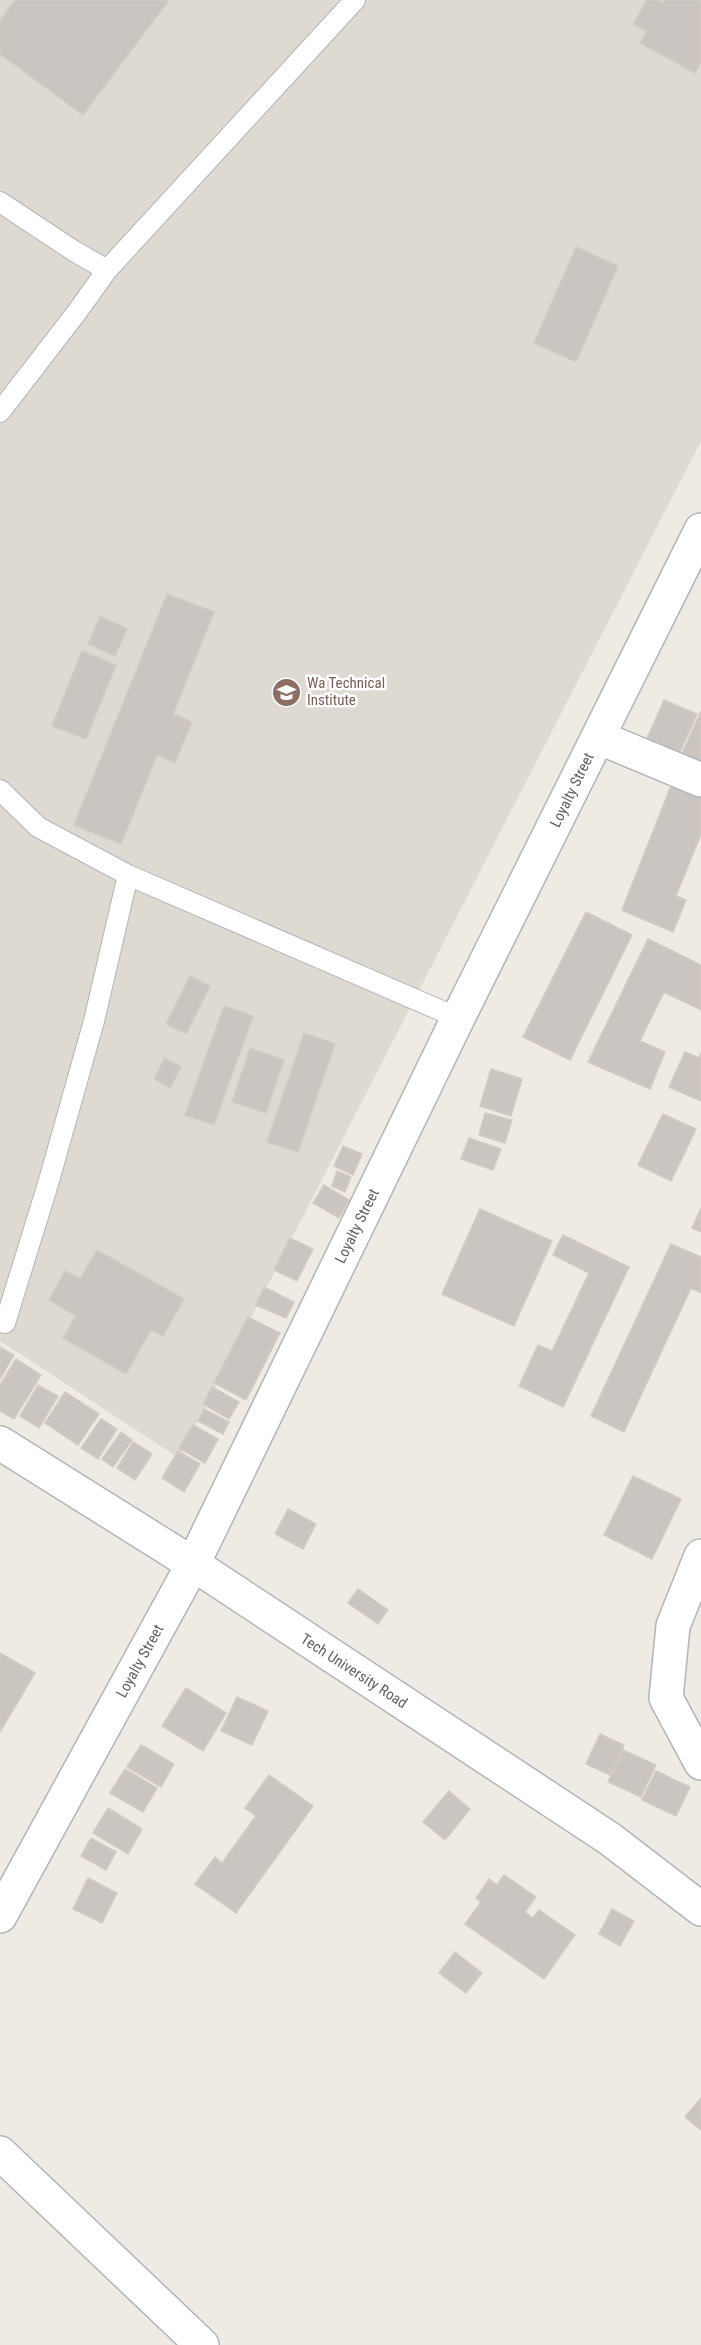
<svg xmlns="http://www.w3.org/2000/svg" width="701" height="2345" viewBox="0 0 701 2345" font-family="'Roboto Condensed',sans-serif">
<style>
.education{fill:#dedad2}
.building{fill:#cac5c1;stroke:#d3cbc2;stroke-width:1.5}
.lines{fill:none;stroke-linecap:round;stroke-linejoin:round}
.service-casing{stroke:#b1b5b9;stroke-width:22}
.minor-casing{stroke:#b1b5b9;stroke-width:36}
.tertiary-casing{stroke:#b1b5b9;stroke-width:36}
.service{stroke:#fff;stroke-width:20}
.minor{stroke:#fff;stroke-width:33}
.tertiary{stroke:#fff;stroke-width:33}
.labels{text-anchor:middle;stroke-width:5;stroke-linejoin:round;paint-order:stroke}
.education-label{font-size:15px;fill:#785e54;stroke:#fff;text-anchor:start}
.street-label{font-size:15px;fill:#5c6164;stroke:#fff}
</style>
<rect width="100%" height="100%" fill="#eeeae4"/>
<path class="education" d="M 0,0 L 701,0 L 701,441 L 179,1458 L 0,1341 Z"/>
<path class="building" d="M 15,0 L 169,0 L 83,115 L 0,54 L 0,20 Z
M 647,0 L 657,0 L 663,3 L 664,0 L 701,0 L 701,62 L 695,73 L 640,43 L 647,31 L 633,24 Z
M 576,247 L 618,266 L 576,362 L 534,343 Z
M 167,594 L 214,612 L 173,714 L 192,722 L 175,763 L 157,755 L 121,844 L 74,825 Z
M 100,616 L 127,629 L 115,656 L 88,644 Z
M 82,651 L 116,665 L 86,739 L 52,726 Z
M 664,700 L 697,714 L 678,757 L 645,743 Z
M 701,711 L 701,767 L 680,758 Z
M 671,786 L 701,797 L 701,834 L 676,896 L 686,900 L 673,932 L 622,910 Z
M 586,912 L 632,935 L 570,1060 L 523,1037 Z
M 648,939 L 701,965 L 701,1010 L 664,992 L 640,1041 L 665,1052 L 650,1089 L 588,1062 Z
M 190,976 L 210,986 L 186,1034 L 166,1024 Z
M 224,1006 L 253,1016 L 214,1125 L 185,1115 Z
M 304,1033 L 335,1044 L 298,1152 L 267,1142 Z
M 250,1048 L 284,1060 L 266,1113 L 232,1102 Z
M 685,1052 L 699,1058 L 701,1053 L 701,1101 L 669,1087 Z
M 165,1058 L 181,1067 L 170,1088 L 154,1079 Z
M 491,1069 L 522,1079 L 511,1116 L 480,1106 Z
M 485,1113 L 512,1120 L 505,1143 L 479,1135 Z
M 663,1114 L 696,1129 L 671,1181 L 638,1165 Z
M 469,1138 L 501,1149 L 493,1170 L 461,1159 Z
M 343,1146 L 362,1154 L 353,1175 L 334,1166 Z
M 337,1171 L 351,1177 L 345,1192 L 332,1186 Z
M 324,1185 L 349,1200 L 339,1218 L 313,1203 Z
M 701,1208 L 701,1232 L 692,1228 Z
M 480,1209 L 552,1241 L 514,1326 L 442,1294 Z
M 563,1235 L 629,1267 L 563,1407 L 519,1386 L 538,1345 L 552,1351 L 589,1273 L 553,1255 Z
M 290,1238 L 313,1249 L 297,1281 L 274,1270 Z
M 671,1244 L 701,1257 L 701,1293 L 691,1288 L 624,1432 L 591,1416 Z
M 97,1250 L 184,1299 L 163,1336 L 151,1330 L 126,1374 L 63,1338 L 76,1316 L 49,1300 L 65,1271 L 80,1279 Z
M 264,1287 L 294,1302 L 286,1318 L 256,1305 Z
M 248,1317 L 280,1333 L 246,1400 L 214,1383 Z
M 0,1347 L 14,1355 L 0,1379 Z
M 16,1359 L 41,1375 L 14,1419 L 0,1411 L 0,1385 Z
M 38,1385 L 58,1396 L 39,1428 L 20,1416 Z
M 212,1387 L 239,1402 L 229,1419 L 203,1404 Z
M 65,1392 L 99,1414 L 78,1445 L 45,1423 Z
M 204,1409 L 229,1422 L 223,1434 L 198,1421 Z
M 101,1419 L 117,1429 L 98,1459 L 81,1448 Z
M 193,1425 L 218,1439 L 205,1463 L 179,1448 Z
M 121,1432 L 132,1440 L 113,1467 L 102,1459 Z
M 133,1442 L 152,1454 L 135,1480 L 117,1468 Z
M 178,1451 L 200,1464 L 184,1492 L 162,1478 Z
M 633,1476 L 681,1499 L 652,1559 L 604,1535 Z
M 288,1509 L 316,1524 L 303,1549 L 275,1534 Z
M 358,1589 L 388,1610 L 378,1624 L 348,1603 Z
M 0,1653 L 35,1673 L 0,1732 Z
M 186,1688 L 226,1713 L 203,1751 L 162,1726 Z
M 237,1697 L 268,1711 L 252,1745 L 221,1731 Z
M 600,1734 L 624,1745 L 610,1775 L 586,1764 Z
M 141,1745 L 174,1764 L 161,1787 L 127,1767 Z
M 623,1750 L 656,1765 L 641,1797 L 608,1782 Z
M 125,1769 L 157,1788 L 143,1812 L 110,1793 Z
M 656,1771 L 690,1787 L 676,1816 L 642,1800 Z
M 269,1775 L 313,1806 L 236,1913 L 195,1884 L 215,1857 L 222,1863 L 256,1816 L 245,1808 Z
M 449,1791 L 470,1809 L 445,1840 L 423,1822 Z
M 108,1808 L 142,1829 L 128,1854 L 93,1833 Z
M 91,1838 L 116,1852 L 106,1870 L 81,1856 Z
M 504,1875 L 536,1897 L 525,1912 L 533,1918 L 539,1910 L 575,1935 L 544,1979 L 465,1924 L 481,1902 L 476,1898 L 489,1879 L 497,1885 Z
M 88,1878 L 117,1893 L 102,1923 L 73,1909 Z
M 612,1909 L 634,1921 L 620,1946 L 599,1934 Z
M 455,1952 L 482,1973 L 466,1993 L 439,1973 Z
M 701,2098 L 701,2130 L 685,2117 Z"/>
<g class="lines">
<defs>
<path id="service" d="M 0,202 L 74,251 L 107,270 L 77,312 L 0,412
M 107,270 L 355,0
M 0,790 L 38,827 L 128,875 L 458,1018
M 5,1323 L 48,1184 L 94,1021 L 128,875"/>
<path id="minor" d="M 598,737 L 701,780
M 701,1556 L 673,1626 L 666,1698 L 701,1763
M 0,1916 L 193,1564 L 458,1018 L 701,530
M 0,2153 L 202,2345"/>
<path id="tertiary" d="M 0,1443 L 193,1564 L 610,1839 L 701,1909"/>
</defs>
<use href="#service" class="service-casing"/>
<use href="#minor" class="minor-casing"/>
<use href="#tertiary" class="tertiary-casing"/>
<use href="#service" class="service"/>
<use href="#minor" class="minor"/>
<use href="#tertiary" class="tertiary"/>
</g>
<defs>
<symbol id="school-disc" viewBox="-11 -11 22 22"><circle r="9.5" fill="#8d6e63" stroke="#fff"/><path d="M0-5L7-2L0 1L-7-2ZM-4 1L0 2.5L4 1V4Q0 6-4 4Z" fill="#fff"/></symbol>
</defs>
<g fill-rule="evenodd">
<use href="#school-disc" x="270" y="676" width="33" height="33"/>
</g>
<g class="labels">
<g class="education-label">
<text x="307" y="688">Wa Technical<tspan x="307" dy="17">Institute</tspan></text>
</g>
<g class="street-label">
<text transform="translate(572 790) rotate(-64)" y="5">Loyalty Street</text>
<text transform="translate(357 1226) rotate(-64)" y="5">Loyalty Street</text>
<text transform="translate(140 1661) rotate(-61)" y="5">Loyalty Street</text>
<text transform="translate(354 1671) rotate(33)" y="5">Tech University Road</text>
</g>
</g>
</svg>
